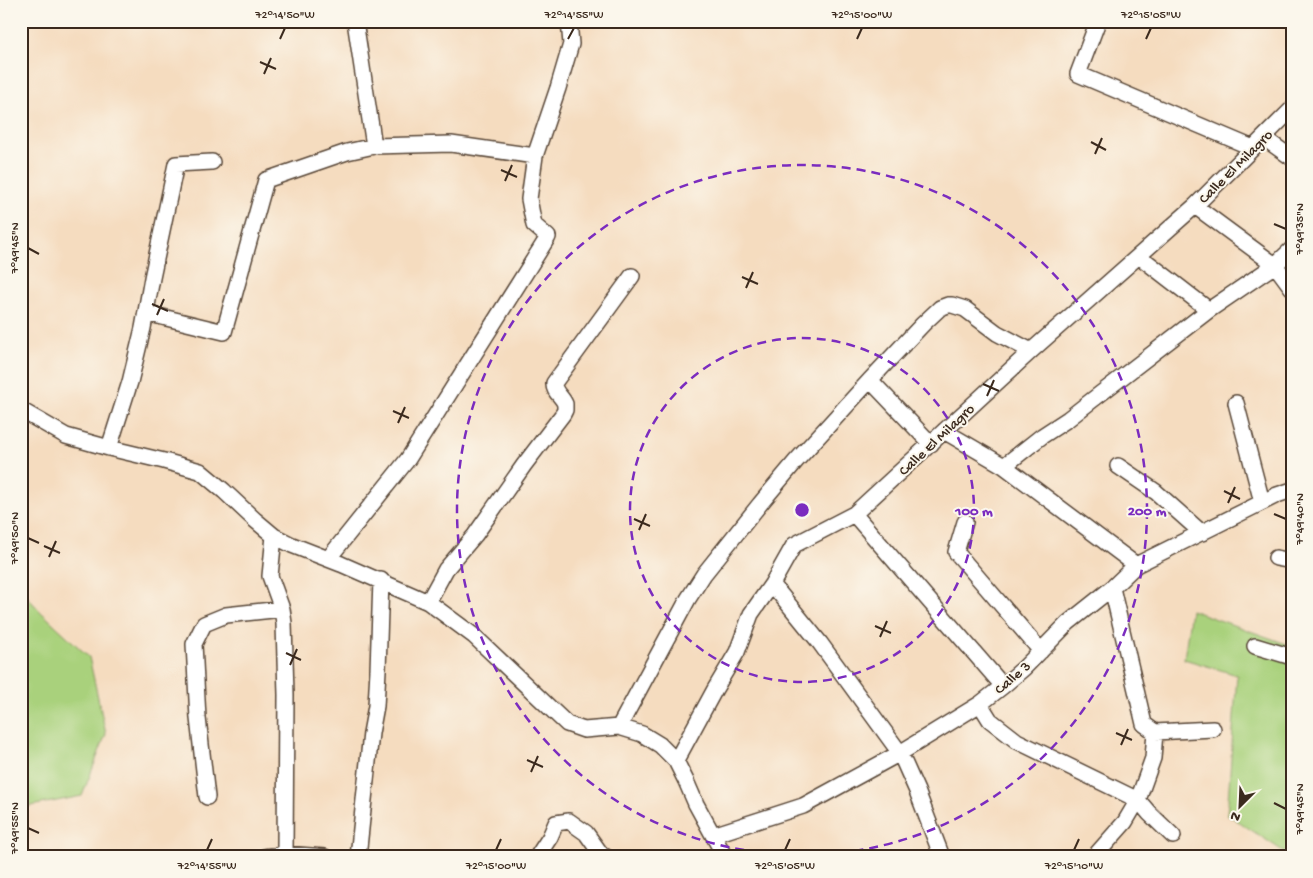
<svg xmlns="http://www.w3.org/2000/svg" width="1313" height="878" viewBox="0 0 1313 878" font-family="'Gochi Hand',sans-serif">
<style>
.green{fill:#a9d17c;stroke:#727e4d}
.lines{fill:none;stroke-linecap:round;stroke-linejoin:round}
.minor-casing{stroke:#574536;stroke-width:18}
.minor{stroke:#fff;stroke-width:15}
.ticks{fill:none;stroke:#3b2a1e;stroke-width:2}
.ring{fill:none;stroke:#7b2cbf;stroke-width:2.5;stroke-dasharray:9 6}
.labels{text-anchor:middle;stroke-width:4;stroke-linejoin:round;paint-order:stroke}
.street-label{font-size:15px;fill:#3b2a1e;stroke:#fbf7ec}
.centre{fill:#7b2cbf;stroke:#fbf7ec;stroke-width:2.5}
.ring-label{font-size:15px;text-anchor:middle;font-weight:bold;fill:#7b2cbf;stroke:#fbf7ec;stroke-width:4;stroke-linejoin:round;paint-order:stroke}
.neatline{fill:none;stroke:#3b2a1e;stroke-width:2}
.ticks-label{font-size:12px;text-anchor:middle;fill:#3b2a1e}
</style>
<rect width="100%" height="100%" fill="#fbf7ec"/>
<filter id="ink" filterUnits="userSpaceOnUse"><feTurbulence type="fractalNoise" baseFrequency=".02" numOctaves="2"/><feDisplacementMap in="SourceGraphic" scale="10" xChannelSelector="R" yChannelSelector="G"/><feConvolveMatrix kernelMatrix="1 2 1 2 8 2 1 2 1" color-interpolation-filters="sRGB"/></filter>
<filter id="wash" filterUnits="userSpaceOnUse"><feTurbulence type="fractalNoise" baseFrequency=".0096" numOctaves="4" result="noise"/><feDisplacementMap in="SourceGraphic" scale="20" xChannelSelector="R" yChannelSelector="G"/><feGaussianBlur stdDeviation="1.12" result="paint"/><feColorMatrix in="noise" values="0 0 0 0 0 0 0 0 0 0 0 0 0 0 0 0 0 1.4 0 .05"/><feComposite in="paint" operator="in"/></filter>
<g filter="url(#wash)">
<rect width="100%" height="100%" fill="#f5dcbf"/>
<path class="green" d="M 21,590 L 41,612 L 89,657 L 106,734 L 82,796 L 21,808 Z
M 1191,610 L 1292,646 L 1292,857 L 1227,814 L 1237,675 L 1184,659 Z"/>
</g>
<g filter="url(#ink)">
<g class="lines">
<defs>
<path id="minor" d="M 355,21 L 374,146 L 451,144 L 535,156
M 1098,21 L 1078,74 L 1253,148
M 1264,138 L 1292,158
M 1195,206 L 1275,265 L 1292,288
M 1209,310 L 1275,265 L 1292,249
M 146,313 L 224,332 L 266,180 L 347,152 L 374,146
M 870,380 L 931,444
M 1236,403 L 1262,502
M 21,410 L 66,436 L 109,448 L 164,461 L 200,471 L 224,491 L 255,520 L 274,536 L 292,545 L 341,564 L 428,602 L 474,636 L 567,724 L 584,730 L 619,727 L 642,734 L 660,745 L 676,761 L 686,781 L 696,804 L 725,857
M 944,431 L 1004,466 L 1136,565
M 109,448 L 130,382 L 143,328 L 152,278 L 176,164 L 212,162
M 1004,466 L 1042,436 L 1068,419 L 1091,401 L 1209,310 L 1139,256
M 1118,466 L 1156,492 L 1202,533
M 854,514 L 1003,686
M 965,522 L 956,552 L 1041,651
M 274,536 L 270,576 L 282,609 L 284,623 L 286,695 L 285,854
M 1276,558 L 1292,561
M 328,559 L 408,459 L 548,237 L 534,225 L 529,199 L 535,156 L 558,88 L 571,44 L 569,21
M 772,584 L 820,643 L 900,753 L 917,791 L 942,857
M 1112,588 L 1144,724 L 1155,732 L 1213,729
M 428,602 L 446,569 L 475,535 L 524,465 L 563,414 L 565,410 L 565,404 C 562,396 553,392 554,383 L 632,276
M 1255,646 L 1292,657
M 980,704 L 990,720 L 1017,741 L 1138,800 L 1149,813 L 1173,836
M 619,727 L 688,599 L 704,574 L 760,504 L 796,461 L 870,380 L 923,324 L 940,308 L 948,305 L 952,305 L 965,309 L 997,333 L 1031,351
M 676,761 L 715,689 L 737,652 L 751,614 L 772,584 L 794,545 L 854,514 L 1031,351 L 1195,206 L 1292,109
M 207,797 L 198,718 L 194,644 L 204,624 L 226,615 L 282,609
M 713,835 L 803,806 L 900,753 L 980,704 L 1003,686 L 1024,668 L 1068,623 L 1112,588 L 1136,565 L 1277,495 L 1292,490
M 264,857 L 285,854 L 325,857
M 358,857 L 371,733 L 376,706 L 378,670 L 381,580
M 537,857 L 550,837 L 556,823 L 569,821 L 586,833 L 601,854 L 606,857
M 1094,857 L 1125,822 L 1138,800 L 1153,758 L 1155,732"/>
</defs>
<use href="#minor" class="minor-casing"/>
<use href="#minor" class="minor"/>
</g>
</g>
<path class="ticks" d="M 280,39 L 285,28M 568,39 L 574,28M 857,39 L 862,28M 1146,39 L 1151,28M 260,62 L 276,69M 264,74 L 271,58M 1091,142 L 1106,150M 1095,154 L 1102,138M 501,170 L 517,177M 505,181 L 512,165M 1274,224 L 1286,229M 28,248 L 39,254M 742,277 L 758,284M 746,288 L 753,272M 152,304 L 168,311M 157,315 L 164,299M 983,384 L 999,391M 987,396 L 994,380M 393,411 L 409,418M 398,423 L 405,407M 1224,491 L 1240,499M 1228,503 L 1235,487M 1274,514 L 1286,519M 634,519 L 650,526M 639,530 L 646,514M 28,538 L 39,543M 44,546 L 60,553M 49,557 L 56,541M 875,626 L 891,633M 880,637 L 887,621M 286,653 L 301,660M 290,665 L 297,649M 1116,733 L 1132,740M 1121,745 L 1128,729M 527,760 L 543,767M 531,772 L 538,756M 1274,803 L 1286,809M 28,828 L 39,833M 207,850 L 212,839M 496,850 L 501,839M 785,850 L 790,839M 1074,850 L 1079,839"/>
<g class="ring">
<circle cx="802" cy="510" r="172"/>
<circle cx="802" cy="510" r="345"/>
</g>
<g class="labels">
<g class="street-label">
<text transform="translate(1235 166) rotate(-45)" y="5">Calle El Milagro</text>
<text transform="translate(936 439) rotate(-43)" y="5">Calle El Milagro</text>
<text transform="translate(1012 677) rotate(-41)" y="5">Calle 3</text>
</g>
</g>
<circle cx="802" cy="510" r="8" class="centre"/>
<g class="ring-label">
<text x="974" y="515">100 m</text>
<text x="1147" y="515">200 m</text>
</g>
<rect width="1313" height="878" fill="none" stroke="#fbf7ec" stroke-width="55"/>
<g transform="translate(1240 806) rotate(204)" stroke="#fbf7ec" stroke-width="4" paint-order="stroke">
<path d="M0-4L9 19L0 12L-9 19Z" fill="#3b2a1e"/>
<text y="-8" font-size="14" font-weight="bold" text-anchor="middle" fill="#3b2a1e">N</text>
</g>
<rect x="28" y="28" width="1258" height="822" class="neatline"/>
<g class="ticks-label">
<text x="285" y="18">72°14'50"W</text>
<text x="574" y="18">72°14'55"W</text>
<text x="862" y="18">72°15'00"W</text>
<text x="1151" y="18">72°15'05"W</text>
<text transform="translate(1299 229) rotate(-90)" y="4">7°49'35"N</text>
<text transform="translate(14 248) rotate(-90)" y="4">7°49'45"N</text>
<text transform="translate(1299 519) rotate(-90)" y="4">7°49'40"N</text>
<text transform="translate(14 538) rotate(-90)" y="4">7°49'50"N</text>
<text transform="translate(1299 809) rotate(-90)" y="4">7°49'45"N</text>
<text transform="translate(14 828) rotate(-90)" y="4">7°49'55"N</text>
<text x="207" y="869">72°14'55"W</text>
<text x="496" y="869">72°15'00"W</text>
<text x="785" y="869">72°15'05"W</text>
<text x="1074" y="869">72°15'10"W</text>
</g>
</svg>
